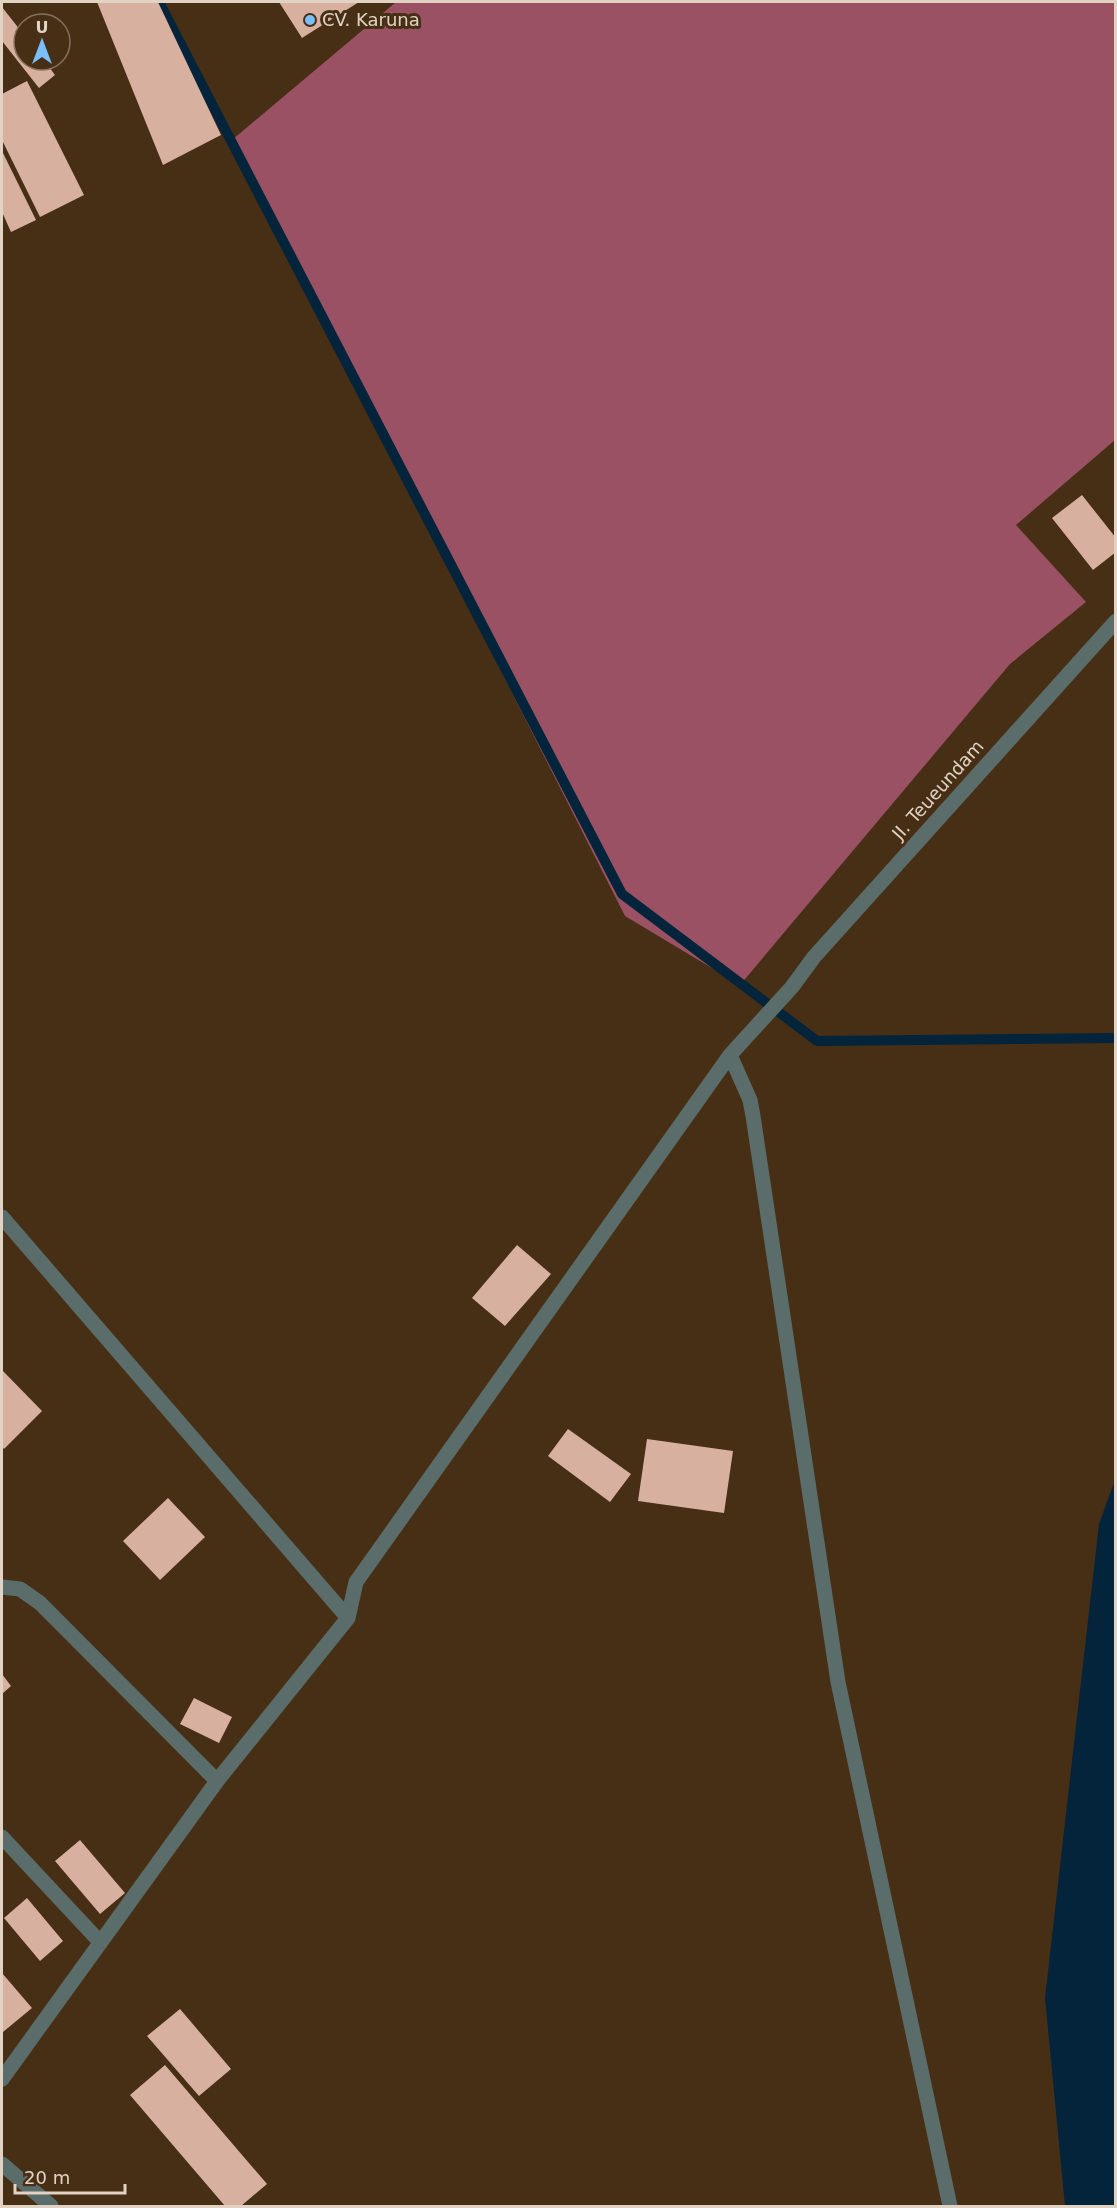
<svg xmlns="http://www.w3.org/2000/svg" width="1117" height="2208" viewBox="0 0 1117 2208" font-family="'DejaVu Sans',sans-serif">
<style>
.forest{fill:#995163}
.water{fill:#03243b}
.lines{fill:none;stroke-linecap:round;stroke-linejoin:round}
.stream{stroke:#03243b;stroke-width:10}
.building{fill:#d7b09f}
.minor{stroke:#5a6d6a;stroke-width:15}
.poi-dot{fill:#7abff8;stroke:#472f16;stroke-width:2}
.labels{text-anchor:middle;stroke-width:6;stroke-linejoin:round;paint-order:stroke}
.poi-label{font-size:18px;fill:#e1d2c4;stroke:#472f16;text-anchor:start}
.street-label{font-size:18px;fill:#e1d2c4;stroke:#472f16}
</style>
<rect width="100%" height="100%" fill="#472f16"/>
<path class="forest" d="M 396,2 L 1115,2 L 1115,440 L 1016,525 L 1086,602 L 1010,664 L 740,985 L 625,916 L 232,140 Z"/>
<path class="water" d="M 1115,1480 L 1115,2206 L 1065,2206 L 1045,1998 L 1099,1524 Z"/>
<g class="lines">
<path class="stream" d="M 159,2 L 622,894 L 817,1041 L 1116,1038"/>
</g>
<path class="building" d="M 97,2 L 158,2 L 221,135 L 163,165 Z
M 279,2 L 359,2 L 302,38 Z
M 2,7 L 24,35 L 24,60 L 44,60 L 55,75 L 39,88 L 2,41 Z
M 27,81 L 84,195 L 40,217 L 2,140 L 2,94 Z
M 2,151 L 36,220 L 11,232 L 2,212 Z
M 1082,495 L 1116,538 L 1116,552 L 1093,570 L 1052,518 Z
M 517,1245 L 551,1274 L 505,1326 L 472,1298 Z
M 2,1370 L 42,1411 L 4,1449 L 2,1446 Z
M 568,1429 L 631,1474 L 610,1502 L 548,1456 Z
M 647,1439 L 733,1451 L 724,1513 L 638,1501 Z
M 168,1498 L 205,1537 L 160,1580 L 123,1541 Z
M 2,1674 L 11,1686 L 2,1694 Z
M 194,1698 L 232,1717 L 219,1743 L 180,1724 Z
M 80,1840 L 125,1893 L 100,1914 L 55,1861 Z
M 27,1898 L 63,1941 L 40,1961 L 4,1918 Z
M 2,1973 L 32,2008 L 3,2032 L 2,2030 Z
M 180,2009 L 231,2069 L 199,2096 L 147,2036 Z
M 165,2065 L 267,2184 L 241,2206 L 225,2206 L 130,2095 Z"/>
<g class="lines">
<path class="minor" d="M 730,1055 L 750,1100 L 753,1116 L 838,1682 L 950,2206
M 2,1217 L 348,1618
M 2,1587 L 20,1589 L 40,1603 L 217,1781
M 2,1837 L 100,1942
M 2,2079 L 217,1781 L 348,1618 L 356,1582 L 730,1055 L 792,987 L 814,957 L 1116,621
M 2,2164 L 51,2206"/>
</g>
<circle class="poi-dot" cx="310" cy="20" r="6"/>
<g class="labels">
<g class="poi-label">
<text x="322" y="26">CV. Karuna</text>
</g>
<g class="street-label">
<text transform="translate(938 790) rotate(-48)" y="6">JI. Teueundam</text>
</g>
</g>
<rect width="1117" height="2208" fill="none" stroke="#e1d2c4" stroke-width="6"/>
<g transform="translate(42 42)"><circle r="28" fill="#472f16" stroke="#85705c" stroke-width="1.5"/>
<path d="M0-4.5L10 22L0 15L-10 22Z" fill="#7abff8"/>
<text y="-9" font-size="16" font-weight="bold" text-anchor="middle" fill="#e1d2c4">U</text>
</g>
<path d="M15 2184v9h110v-9" fill="none" stroke="#e1d2c4" stroke-width="3"/>
<text x="24" y="2184" font-size="18" fill="#e1d2c4" stroke="#472f16" stroke-width="4.5" paint-order="stroke">20 m</text>
</svg>
